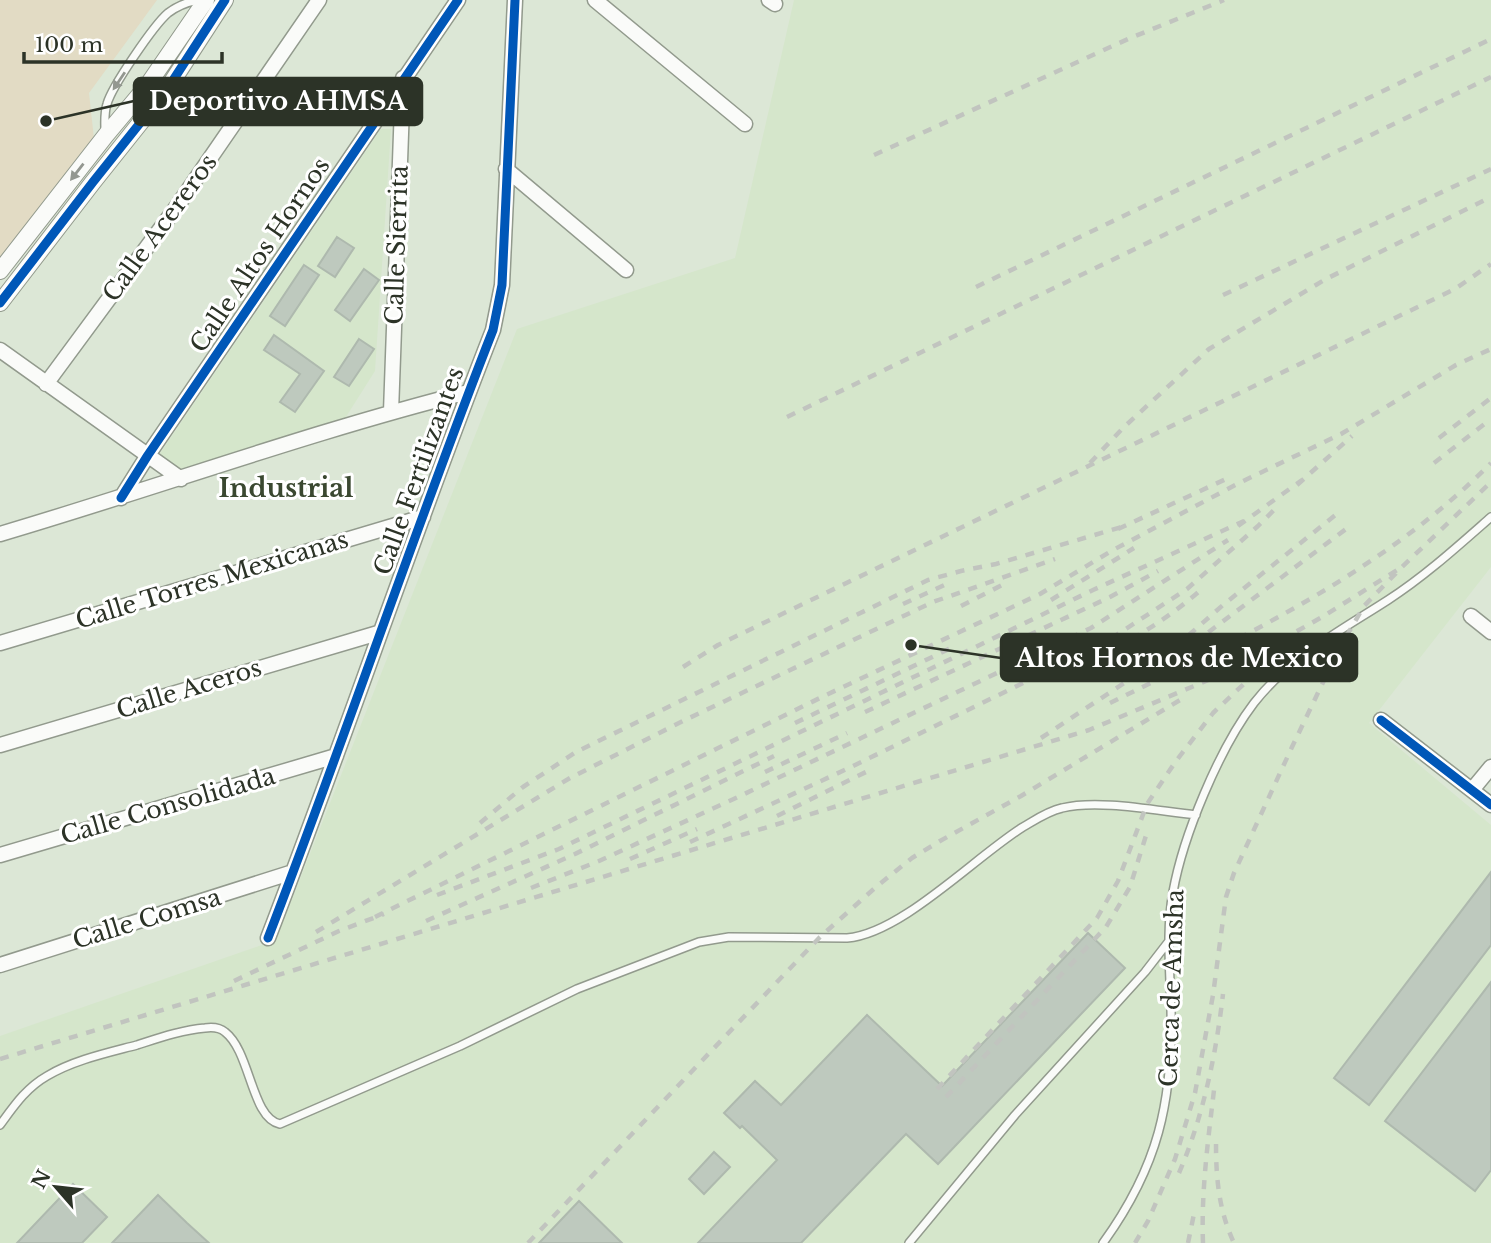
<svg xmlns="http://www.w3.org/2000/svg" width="1491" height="1243" viewBox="0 0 1491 1243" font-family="'Libre Baskerville',serif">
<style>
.built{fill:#d5e6cb}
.green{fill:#e2dbc4}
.building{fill:#bec9be;stroke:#aeb9ae;stroke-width:2}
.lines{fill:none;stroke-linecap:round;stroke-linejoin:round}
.service-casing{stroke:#929a8d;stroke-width:10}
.minor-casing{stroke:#929a8d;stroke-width:17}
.tertiary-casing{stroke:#929a8d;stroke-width:18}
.service{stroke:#fafbf9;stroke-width:7}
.minor{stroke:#fafbf9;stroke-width:14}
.tertiary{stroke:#fafbf9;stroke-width:16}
.rail{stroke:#c1c4bf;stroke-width:4.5;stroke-dasharray:9 9;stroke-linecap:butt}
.cycleway-casing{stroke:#fff;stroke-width:13}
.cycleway{stroke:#0057b8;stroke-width:9}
.oneway{fill:#939790}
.labels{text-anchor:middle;stroke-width:6;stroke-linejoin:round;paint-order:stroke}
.street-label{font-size:24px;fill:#2c3327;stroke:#fff}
.neighbourhood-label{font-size:26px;font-weight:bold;fill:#3a4830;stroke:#fff}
.leader{fill:none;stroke:#2c3327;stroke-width:2.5}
.callout-dot{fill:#2c3327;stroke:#fff;stroke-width:2.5}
.callout{fill:#2c3327;stroke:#2c3327;stroke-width:2.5}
.callout-label{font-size:26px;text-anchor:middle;font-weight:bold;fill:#fff}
</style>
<rect width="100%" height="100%" fill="#dce7d6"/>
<path class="built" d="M 794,0 L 1491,0 L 1491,567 L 1369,723 L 1491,825 L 1491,1243 L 0,1243 L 0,1036 L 276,940 L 517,329 L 735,258 Z
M 381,129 L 391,129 L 375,371 L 344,420 L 178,470 L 159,455 Z"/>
<path class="green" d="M 0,0 L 157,0 L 89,93 L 95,148 L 0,269 Z"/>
<path class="building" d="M 337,237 L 354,248 L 335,277 L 318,266 Z
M 304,265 L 319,275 L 285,326 L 270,316 Z
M 364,269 L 379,280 L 350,321 L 335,310 Z
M 274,335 L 324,371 L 295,412 L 280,402 L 300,374 L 264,350 Z
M 359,339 L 374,349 L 349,386 L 334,377 Z
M 1491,872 L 1491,945 L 1369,1105 L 1334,1078 Z
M 1088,933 L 1125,968 L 938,1164 L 906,1134 L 801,1243 L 698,1243 L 777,1160 L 742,1126 L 740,1128 L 724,1113 L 755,1081 L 781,1105 L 867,1015 L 942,1086 Z
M 1491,982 L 1491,1170 L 1475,1191 L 1385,1121 Z
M 714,1152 L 730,1167 L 704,1194 L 689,1179 Z
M 73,1184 L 107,1217 L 82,1243 L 17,1243 Z
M 158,1195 L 187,1223 L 209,1243 L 112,1243 Z
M 579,1201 L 622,1243 L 539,1243 Z"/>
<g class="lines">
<defs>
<path id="service" d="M 105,131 C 105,122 104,113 107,104 C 112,86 154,25 168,13 C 177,6 188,2 198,0
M 0,1125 C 14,1106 26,1088 47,1076 C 74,1060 107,1053 137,1045 C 159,1038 182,1030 205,1028 C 212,1027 219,1027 225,1032 C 251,1052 251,1118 280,1124 L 460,1046 L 577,989 L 699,942 L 729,937 L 847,938 C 901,934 975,857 1023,827 C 1035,820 1048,811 1062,808 C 1099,799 1157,811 1196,815
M 909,1243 L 1015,1115 L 1145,972 L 1169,941
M 1103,1243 C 1158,1167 1173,1102 1171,1009 C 1170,970 1166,930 1173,892 C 1183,836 1219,749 1254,703 C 1290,657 1340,631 1388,600 C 1425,576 1458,546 1491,517"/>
<path id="minor" d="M 595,0 L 745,124
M 769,0 L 775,4
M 506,169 L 626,270
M 0,350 L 181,479
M 46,384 L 178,205 L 319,0
M 391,412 L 403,78
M 121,498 L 148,455 L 458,0
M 0,534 C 156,488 310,432 468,392
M 1471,616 L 1491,632
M 0,643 L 423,517
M 1381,720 L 1491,805
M 0,745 L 378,633
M 1472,790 L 1491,767
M 0,855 L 336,756
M 268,938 C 346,736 414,531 493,330 L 502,285 L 515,0
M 0,965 L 293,872"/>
<path id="tertiary" d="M 0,271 L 106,135 L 147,86 L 206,0
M 0,303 L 93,182 L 168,88 L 225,0"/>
</defs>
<use href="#service" class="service-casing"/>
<use href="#minor" class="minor-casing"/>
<use href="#tertiary" class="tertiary-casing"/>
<use href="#service" class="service"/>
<use href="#minor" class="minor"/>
<use href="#tertiary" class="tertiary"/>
<path class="rail" d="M 874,155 L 1128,39 L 1224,0
M 976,287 L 1491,39
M 1223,295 L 1491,169
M 787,417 L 1491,77
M 1439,438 L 1491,398
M 1090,463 L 1124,427 L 1209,349 L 1326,279 L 1491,197
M 1434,463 L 1491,419
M 1297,485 L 1352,436
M 1238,526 L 1302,480
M 1118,529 L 1226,479
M 1051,600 L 1134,548
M 903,604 L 951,582
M 961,606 L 1008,582
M 1194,643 L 1346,529
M 1100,656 C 1138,637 1173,615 1204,587
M 683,667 L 718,645 L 1455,289 L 1491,264
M 1183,677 L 1241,653
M 1110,703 C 1244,637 1385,570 1491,463
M 865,712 L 1110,597 L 1158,571
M 795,723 L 953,647
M 1041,738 L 1165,656 L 1223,605 L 1338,513
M 765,772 L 847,733
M 777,816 L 868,771
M 480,823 L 523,787 L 576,752 L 928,580 L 961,571 L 996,564 L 1125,526
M 690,842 L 851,767 L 1101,645 L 1187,589 L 1258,526 L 1278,506
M 630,859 L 697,829
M 531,888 L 599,861 L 738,797 L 1091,628 L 1228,540
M 437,895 L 559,849 L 1093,590 L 1244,521
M 375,917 L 826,695 L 1040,594 L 1113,550 L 1237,484 L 1341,434 L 1456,365 L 1491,349
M 426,921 L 575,854 L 774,756
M 316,932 L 570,778 L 683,721 L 933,602 L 1055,559
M 234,981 L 339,931 L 384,914
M 0,1059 L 1089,730 L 1218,676 L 1322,617 L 1402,567
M 937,1089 L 1097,918 L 1118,881 L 1147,804 L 1176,761 L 1213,713 L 1281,649
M 946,1097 L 1106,927 L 1130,887 L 1148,829
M 1216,1144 C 1216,1179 1219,1211 1234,1243
M 1179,1173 C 1203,1117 1216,1055 1223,994
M 528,1243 L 820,937 L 876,887 L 912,858 L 940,841 L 1021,796 L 1180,700
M 1135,1243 L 1148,1221 L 1175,1159 L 1195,1093 L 1213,995 L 1226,897 L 1234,873 L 1292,747 L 1339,649 L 1364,606 L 1402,567 L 1491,482
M 1188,1243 L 1195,1209
M 1203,1243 C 1201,1192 1208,1141 1214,1090"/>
<defs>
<path id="cycleway" d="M 0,303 L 93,182 L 168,88 L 225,0
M 121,498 L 148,455 L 458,0
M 1381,720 L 1491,805
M 268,938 C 346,736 414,531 493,330 L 502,285 L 515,0"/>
</defs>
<use href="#cycleway" class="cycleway-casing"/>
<use href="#cycleway" class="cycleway"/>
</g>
<defs><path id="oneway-solid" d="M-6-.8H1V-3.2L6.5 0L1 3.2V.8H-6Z" transform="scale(1.75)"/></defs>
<g class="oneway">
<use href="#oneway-solid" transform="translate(119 81) rotate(124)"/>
<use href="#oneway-solid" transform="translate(77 172) rotate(128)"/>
</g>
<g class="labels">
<g class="street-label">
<text transform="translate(160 228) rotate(-54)" y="8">Calle Acereros</text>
<text transform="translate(397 245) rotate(-88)" y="8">Calle Sierrita</text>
<text transform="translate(260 255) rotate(-56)" y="8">Calle Altos Hornos</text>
<text transform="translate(419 471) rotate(-70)" y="8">Calle Fertilizantes</text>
<text transform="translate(212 580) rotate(-17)" y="8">Calle Torres Mexicanas</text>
<text transform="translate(189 689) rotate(-17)" y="8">Calle Aceros</text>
<text transform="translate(168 806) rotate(-16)" y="8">Calle Consolidada</text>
<text transform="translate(147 919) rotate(-17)" y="8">Calle Comsa</text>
<text transform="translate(1172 988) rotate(-88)" y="8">Cerca de Amsha</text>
</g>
<g class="neighbourhood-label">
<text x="286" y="497">Industrial</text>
</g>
</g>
<path class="leader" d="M46 121L134 101M911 645L1001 658"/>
<g class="callout-dot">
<circle cx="46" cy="121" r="7"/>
<circle cx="911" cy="645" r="7"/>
</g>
<g class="callout">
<rect x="134" y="78" width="288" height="47" rx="7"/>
<rect x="1001" y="634" width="356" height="47" rx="7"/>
</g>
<g class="callout-label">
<text x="278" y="110">Deportivo AHMSA</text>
<text x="1179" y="667">Altos Hornos de Mexico</text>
</g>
<g transform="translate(56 1187) rotate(298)" stroke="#ffffff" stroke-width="5" paint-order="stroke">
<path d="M0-5L12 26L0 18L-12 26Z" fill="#2c3327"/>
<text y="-10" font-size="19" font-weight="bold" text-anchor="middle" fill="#2c3327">N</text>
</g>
<path d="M24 52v10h198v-10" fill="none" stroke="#2c3327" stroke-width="3.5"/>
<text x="35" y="52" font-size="21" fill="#2c3327" stroke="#ffffff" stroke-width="5" paint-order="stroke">100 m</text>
</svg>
